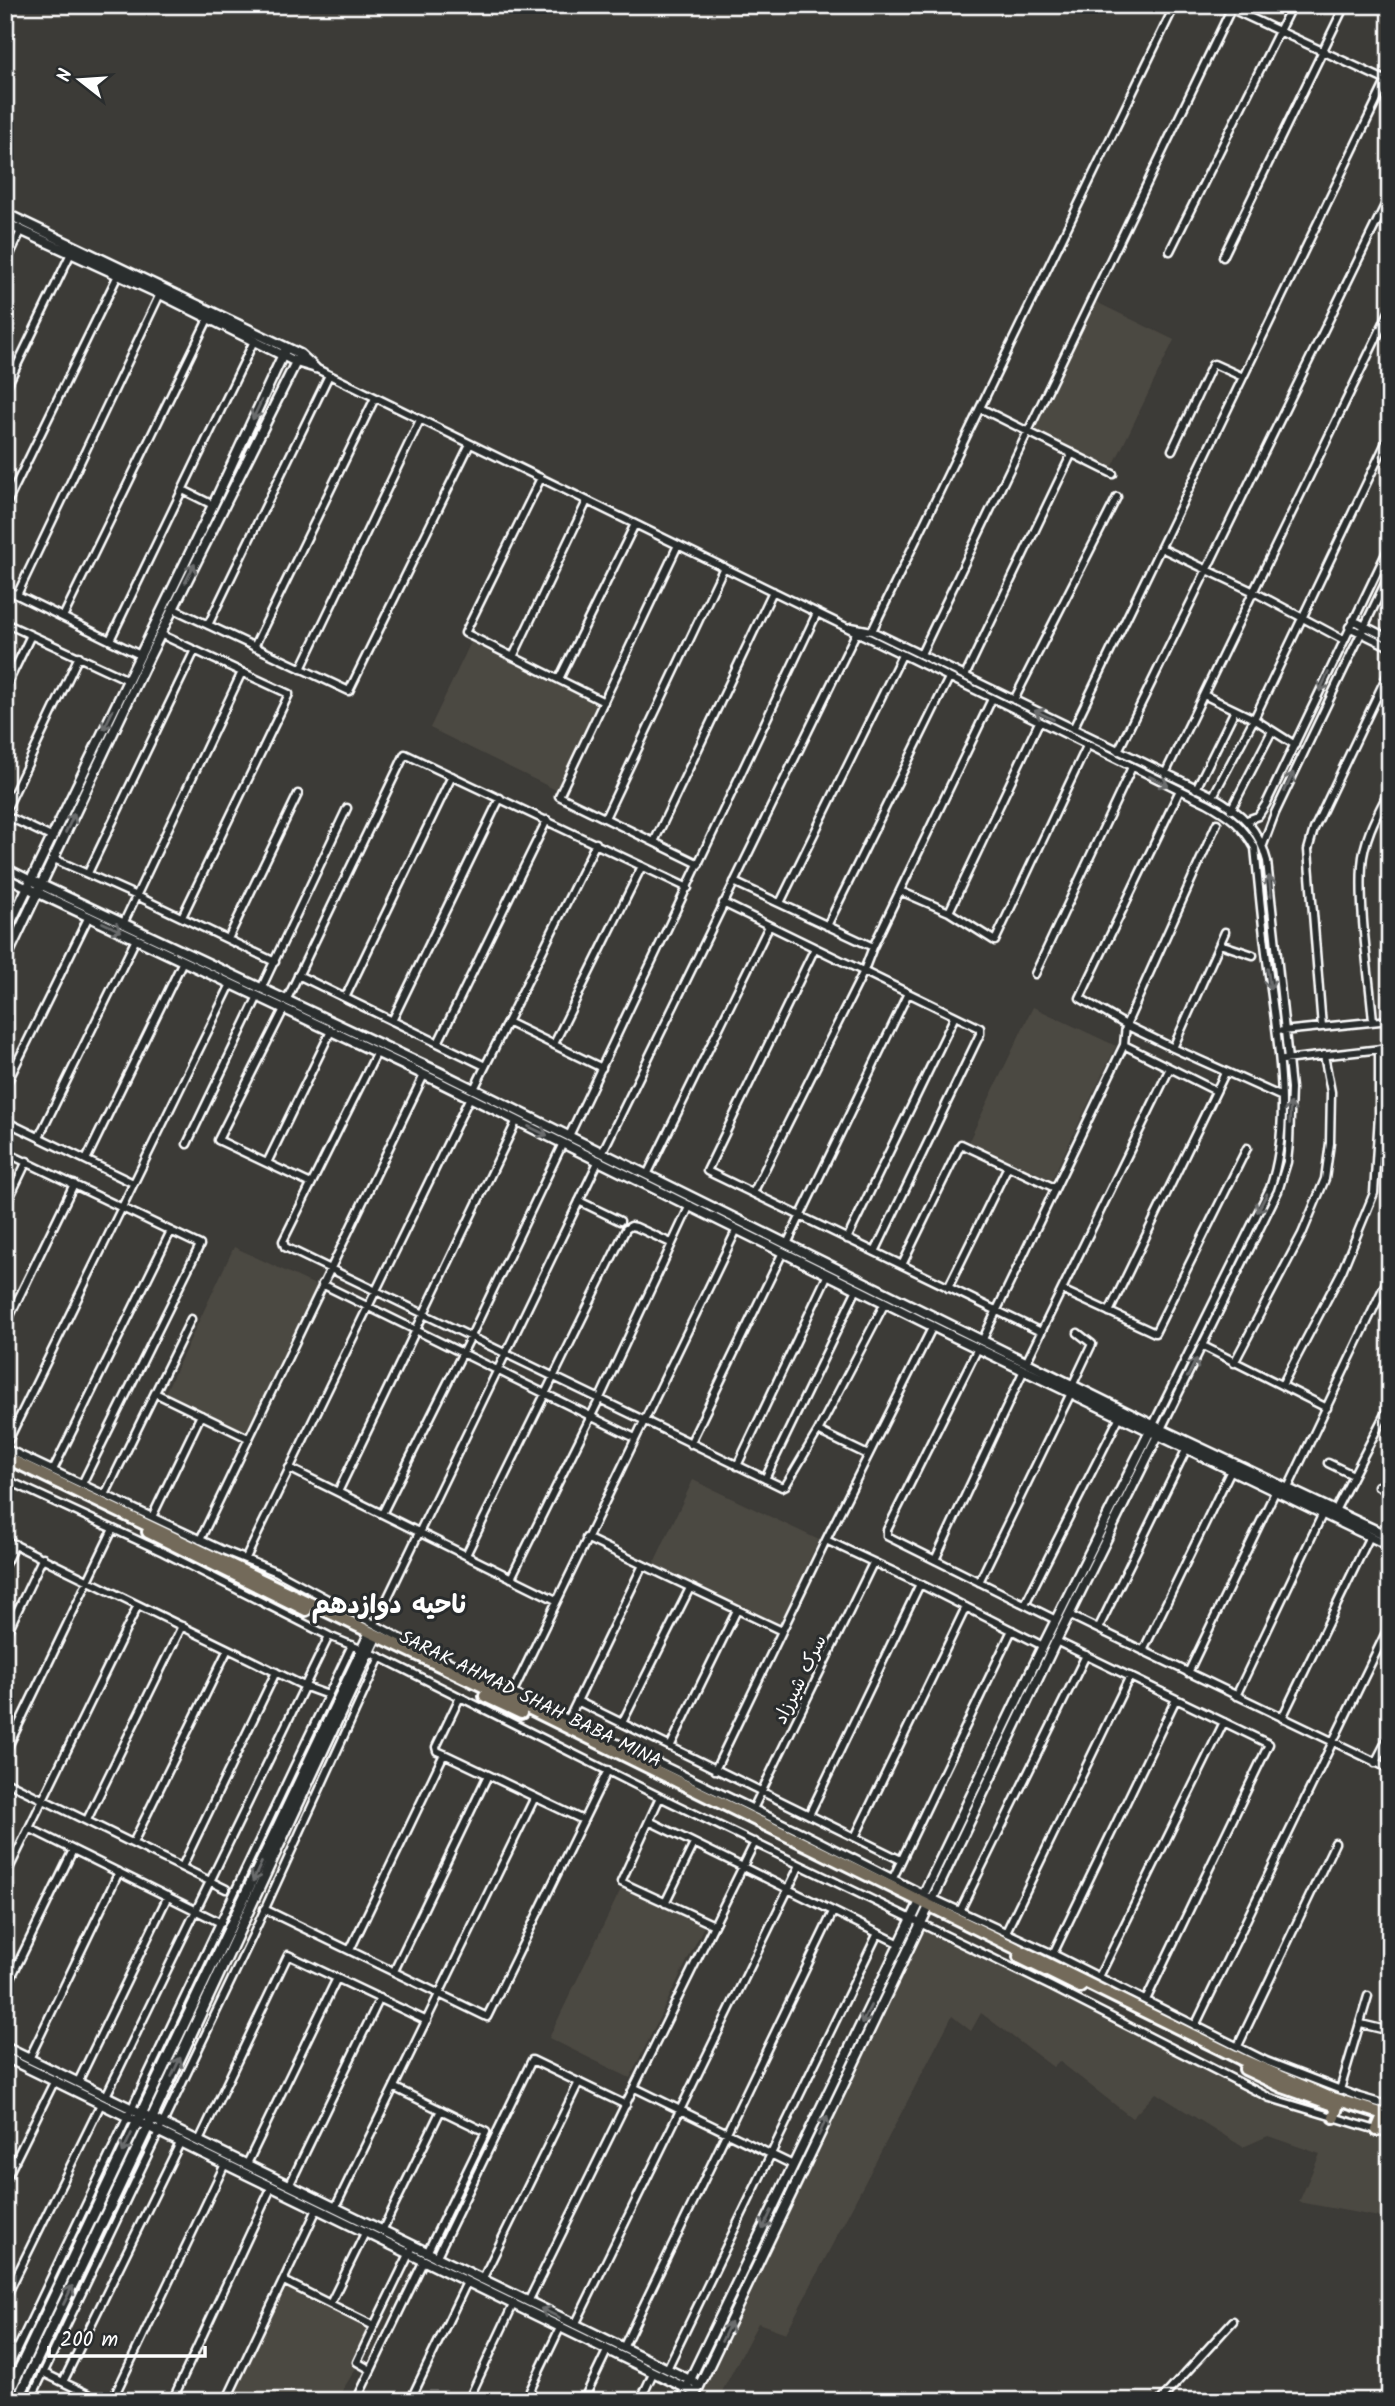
<svg xmlns="http://www.w3.org/2000/svg" width="1395" height="2406" viewBox="0 0 1395 2406" font-family="Kalam,'Playpen Sans Arabic',sans-serif">
<style>
.built{fill:#4c4942}
.lines{fill:none;stroke-linecap:round;stroke-linejoin:round}
.minor-casing{stroke:#fff;stroke-width:11}
.tertiary-casing{stroke:#fff;stroke-width:13}
.secondary-casing{stroke:#fff;stroke-width:14}
.trunk-casing{stroke:#fff;stroke-width:16}
.minor{stroke:#2a2d2e;stroke-width:6}
.tertiary{stroke:#2a2d2e;stroke-width:8}
.secondary{stroke:#2a2d2e;stroke-width:9}
.trunk{stroke:#736b5a;stroke-width:10}
.oneway{stroke:#6a6c6d}
.labels{text-anchor:middle;stroke-width:6;stroke-linejoin:round;paint-order:stroke}
.street-label{font-size:19px;fill:#fff;stroke:#2a2d2e}
.district-label{font-size:26px;font-weight:bold;fill:#fff;stroke:#2a2d2e}
</style>
<rect width="100%" height="100%" fill="#3c3b37"/>
<filter id="ink" filterUnits="userSpaceOnUse"><feTurbulence type="fractalNoise" baseFrequency=".0143" numOctaves="2"/><feDisplacementMap in="SourceGraphic" scale="14" xChannelSelector="R" yChannelSelector="G"/><feConvolveMatrix kernelMatrix="1 2 1 2 8 2 1 2 1" color-interpolation-filters="sRGB"/></filter>
<g filter="url(#ink)">
<path class="built" d="M 1094,301 L 1174,340 L 1112,468 L 1032,429 Z
M 471,642 L 599,704 L 558,791 L 430,728 Z
M 1033,1007 L 1116,1046 L 1050,1183 L 968,1143 Z
M 234,1247 L 317,1286 L 248,1432 L 165,1393 Z
M 693,1480 L 819,1540 L 779,1625 L 653,1565 Z
M 622,1887 L 705,1924 L 630,2078 L 549,2038 Z
M 920,1923 L 1270,2098 L 1390,2134 L 1390,2219 L 1299,2202 L 1320,2154 L 1268,2136 L 1243,2147 L 1156,2093 L 1132,2118 L 1059,2061 L 1053,2067 L 981,2013 L 971,2031 L 952,2016 L 786,2333 L 758,2323 L 717,2401 L 693,2401 Z
M 285,2284 L 380,2328 L 336,2401 L 230,2401 Z"/>
<g class="lines">
<defs>
<path id="minor" d="M 1223,5 L 1387,81
M 1170,251 L 1292,5
M 1223,257 L 1345,5
M 5,265 L 21,231
M 315,368 L 1207,803 C 1229,815 1243,826 1255,848 C 1259,886 1262,923 1267,960 C 1276,1031 1294,1119 1270,1188 L 1153,1425
M 5,390 L 71,253
M 980,408 L 1113,474
M 1172,450 L 1212,365 L 1214,364 L 1243,377
M 541,478 L 465,633 L 604,702
M 183,490 L 213,505
M 5,507 L 118,275
M 678,545 L 559,796 L 699,864
M 1161,548 L 1254,592 L 1344,640
M 5,589 L 140,655
M 17,595 L 160,294
M 172,608 L 349,691 L 470,444
M 63,617 L 208,319
M 1353,620 L 1390,639
M 5,623 L 128,680
M 208,625 L 329,375
M 851,627 L 872,631 L 1213,796 C 1241,812 1259,829 1267,861 L 1291,1088 L 1289,1143 L 1287,1162 L 1278,1191 L 1161,1429
M 1349,627 L 1390,647
M 872,631 L 1175,5
M 160,634 L 289,694 L 182,917
M 110,640 L 254,341
M 254,647 L 375,398
M 921,654 L 1233,5
M 513,657 L 587,501
M 301,669 L 420,420
M 965,676 L 1072,453
M 559,679 L 635,524
M 5,689 L 31,635
M 1204,695 L 1254,719 L 1295,745
M 1014,700 L 1117,497
M 1073,729 L 1390,73
M 1118,751 L 1390,195
M 1165,774 L 1390,310
M 1196,789 L 1235,710
M 1180,790 L 1080,998 L 1126,1025 L 1173,1048 L 1280,1096
M 1213,796 L 1254,719 L 1390,434
M 1231,810 L 1272,731
M 605,818 L 724,567
M 1247,820 L 1258,816 L 1266,804 L 1390,545
M 51,837 L 7,816 L 5,812 L 79,656
M 654,842 L 773,591
M 1263,845 L 1275,813 L 1390,573
M 54,859 L 137,896 L 275,962
M 5,867 L 31,880
M 88,873 L 195,650
M 5,877 L 28,888
M 734,882 L 873,947
M 900,891 L 949,912 L 995,941 L 1087,746
M 723,903 L 980,1028 L 980,1034 L 875,1252
M 780,903 L 902,655
M 949,912 L 1039,722
M 124,922 L 242,672
M 827,926 L 949,678
M 228,939 L 298,794
M 1220,944 L 1253,955
M 815,948 L 707,1171 L 1041,1332
M 1035,974 L 1132,767
M 298,975 L 485,1066
M 261,989 L 347,808
M 345,998 L 452,776
M 286,1001 L 405,754 L 688,888
M 284,1009 L 218,1140 L 311,1184
M 392,1021 L 500,798
M 1373,1021 C 1369,973 1359,912 1362,865 C 1364,837 1378,813 1390,789
M 507,1022 L 602,1068
M 1322,1027 L 1308,850 L 1314,829 L 1390,669
M 1282,1031 L 1390,1020
M 438,1043 L 547,820
M 554,1044 L 642,866
M 1124,1045 L 1216,1091
M 1173,1048 L 1225,932
M 377,1052 L 283,1241 L 285,1247 L 782,1487 L 786,1485 L 818,1431 L 885,1303
M 1284,1060 L 1390,1048
M 5,1087 L 89,916
M 474,1089 L 596,843
M 5,1121 L 133,1183
M 569,1136 L 817,613
M 39,1137 L 136,939
M 187,1144 L 258,996
M 5,1152 L 200,1245 L 82,1484
M 602,1153 L 858,629
M 86,1160 L 183,961
M 267,1163 L 331,1031
M 647,1175 L 769,926
M 753,1193 L 863,973 L 873,947 L 992,699
M 579,1201 L 620,1221
M 5,1207 L 27,1161
M 847,1239 L 955,1016
M 787,1244 L 908,993
M 902,1265 L 961,1144 L 1055,1188
M 322,1284 L 635,1438
M 948,1288 L 1008,1166
M 1062,1290 L 1155,1333 L 1247,1148
M 1109,1312 L 1225,1073
M 5,1326 L 74,1184
M 983,1339 L 1124,1045 L 1126,1025 L 1217,823
M 1203,1346 L 1327,1408
M 978,1348 L 887,1530 L 887,1536 L 1056,1620
M 1027,1361 L 1170,1068
M 1234,1363 L 1302,1234 L 1325,1179 L 1330,1143 L 1331,1092 L 1324,1055
M 1073,1384 L 1092,1344 L 1078,1333
M 1282,1385 L 1342,1271 L 1374,1193 L 1379,1115 L 1379,1049
M 155,1393 L 248,1438
M 818,1431 L 868,1455
M 690,1444 L 783,1252
M 5,1447 L 231,984
M 5,1448 L 220,1549 L 277,1572 L 402,1639 L 801,1832 L 925,1895 L 1053,1954 L 1266,2061 L 1359,2097 L 1390,2106
M 1328,1463 L 1353,1475
M 737,1466 L 828,1274
M 289,1468 L 556,1600
M 53,1470 L 171,1231
M 5,1479 L 163,1552 L 329,1636 L 380,1657 L 660,1797 L 1050,1986 L 1270,2098 L 1390,2134
M 765,1479 L 857,1289
M 1378,1486 L 1390,1492
M 1288,1488 L 1390,1274
M 338,1492 L 517,1120
M 105,1495 L 191,1319
M 1335,1511 L 1390,1404
M 382,1514 L 471,1336 L 563,1143
M 152,1517 L 201,1415
M 1384,1535 L 1390,1523
M 586,1538 L 782,1631
M 5,1540 L 306,1687 L 328,1695
M 200,1540 L 424,1075
M 826,1540 L 920,1584 L 1043,1646
M 466,1555 L 626,1229 L 631,1226 L 636,1227 L 671,1243
M 246,1558 L 470,1097
M 935,1560 L 1024,1370
M 5,1564 L 15,1544
M 511,1578 L 599,1400 L 690,1205
M 979,1582 L 1071,1393
M 1025,1604 L 1120,1416
M 1069,1615 L 1098,1629 L 1186,1450
M 375,1624 L 599,1160
M 1098,1629 L 1390,1769
M 5,1637 L 43,1557
M 1056,1641 L 1269,1744 L 1146,2000
M 1143,1651 L 1231,1470
M 1188,1673 L 1276,1490
M 512,1694 L 737,1229
M 1236,1696 L 1323,1513
M 577,1701 L 901,1860
M 1282,1718 L 1370,1536
M 568,1720 L 643,1565
M 622,1723 L 690,1588
M 670,1747 L 737,1610
M 5,1753 L 113,1529
M 444,1754 L 583,1820
M 1375,1763 L 1390,1734
M 715,1770 L 826,1540 L 933,1326
M 5,1781 L 226,1889
M 660,1797 L 621,1882 L 714,1925
M 753,1809 L 873,1563
M 809,1815 L 920,1584
M 87,1820 L 182,1626
M 649,1821 L 900,1944
M 29,1828 L 221,1923
M 855,1837 L 966,1607
M 133,1843 L 228,1649
M 182,1867 L 276,1672
M 5,1877 L 138,1605
M 893,1878 L 1012,1630
M 665,1903 L 694,1844
M 264,1909 L 487,2017 L 608,1770
M 960,1911 L 1086,1655
M 1006,1932 L 1130,1676
M 350,1950 L 444,1754 L 437,1751 L 436,1747 L 460,1697
M 1053,1954 L 1176,1699
M 394,1971 L 488,1775
M 1099,1977 L 1224,1722
M 5,1990 L 73,1850
M 1361,2024 L 1390,2031
M 1195,2026 L 1390,1624
M 1238,2046 L 1335,1843
M 29,2059 L 119,1872
M 78,2082 L 168,1896
M 395,2088 L 486,2132 L 427,2253
M 635,2088 L 793,2165
M 1340,2090 L 1368,1996
M 106,2096 L 329,1636
M 199,2141 L 288,1955 L 427,2021
M 247,2164 L 337,1978
M 5,2181 L 54,2082
M 290,2184 L 380,1998
M 335,2208 L 535,1797
M 382,2231 L 441,2110
M 436,2258 L 532,2060 L 626,2105
M 482,2280 L 579,2082
M 284,2281 L 374,2326 L 413,2246
M 5,2299 L 101,2104
M 528,2302 L 755,1842
M 330,2304 L 366,2231
M 575,2325 L 800,1865
M 5,2344 L 17,2350
M 623,2348 L 833,1912
M 667,2369 L 878,1933
M 371,2370 L 357,2362 L 374,2326
M 44,2373 L 102,2401
M 5,2375 L 352,1645
M 63,2382 L 181,2141
M 30,2401 L 252,1937 L 380,1657
M 112,2401 L 225,2164
M 172,2401 L 272,2186
M 226,2401 L 317,2209
M 356,2401 L 424,2260
M 410,2401 L 467,2282
M 468,2401 L 513,2305
M 525,2401 L 560,2328
M 583,2401 L 607,2351
M 640,2401 L 653,2373
M 679,2401 L 686,2388
M 1160,2401 L 1233,2321"/>
<path id="tertiary" d="M 5,213 L 300,354 L 315,368
M 5,223 L 160,294 L 296,362 L 313,367
M 31,880 L 439,1072 L 1161,1429 L 1390,1537
M 28,888 L 435,1080 L 948,1334 L 1390,1546
M 5,934 L 213,505 L 286,348
M 5,961 L 148,659 L 300,354
M 5,2047 L 694,2382
M 5,2057 L 696,2393 L 1056,1641 L 1161,1429
M 686,2388 L 1043,1646 L 1152,1427"/>
<path id="secondary" d="M 5,2400 L 370,1633
M 17,2401 L 152,2118 L 376,1636"/>
<path id="trunk" d="M 5,1457 L 510,1699 L 1243,2060 L 1329,2097 L 1390,2116
M 148,1532 L 306,1610
M 485,1696 L 521,1713
M 1019,1957 L 1080,1987
M 1245,2069 L 1283,2087 L 1334,2105
M 1334,2117 L 1337,2107
M 1377,2130 L 1381,2120"/>
</defs>
<use href="#minor" class="minor-casing"/>
<use href="#tertiary" class="tertiary-casing"/>
<use href="#secondary" class="secondary-casing"/>
<use href="#trunk" class="trunk-casing"/>
<use href="#minor" class="minor"/>
<use href="#tertiary" class="tertiary"/>
<use href="#secondary" class="secondary"/>
<use href="#trunk" class="trunk"/>
</g>
<defs><path id="oneway-shaft" d="M-6 0H5M1.5-3L5.5 0L1.5 3" fill="none" stroke-width="1.6" stroke-linecap="round" stroke-linejoin="round" transform="scale(1.75)"/></defs>
<g class="oneway">
<use href="#oneway-shaft" transform="translate(257 410) rotate(115)"/>
<use href="#oneway-shaft" transform="translate(190 573) rotate(-63)"/>
<use href="#oneway-shaft" transform="translate(1324 682) rotate(115)"/>
<use href="#oneway-shaft" transform="translate(1044 715) rotate(-154)"/>
<use href="#oneway-shaft" transform="translate(108 720) rotate(116)"/>
<use href="#oneway-shaft" transform="translate(1159 781) rotate(26)"/>
<use href="#oneway-shaft" transform="translate(1289 782) rotate(-65)"/>
<use href="#oneway-shaft" transform="translate(70 823) rotate(-65)"/>
<use href="#oneway-shaft" transform="translate(1270 886) rotate(-96)"/>
<use href="#oneway-shaft" transform="translate(112 927) rotate(25)"/>
<use href="#oneway-shaft" transform="translate(1269 979) rotate(82)"/>
<use href="#oneway-shaft" transform="translate(1290 1113) rotate(-88)"/>
<use href="#oneway-shaft" transform="translate(538 1131) rotate(26)"/>
<use href="#oneway-shaft" transform="translate(1262 1203) rotate(118)"/>
<use href="#oneway-shaft" transform="translate(1192 1368) rotate(-63)"/>
<use href="#oneway-shaft" transform="translate(257 1872) rotate(115)"/>
<use href="#oneway-shaft" transform="translate(866 2015) rotate(116)"/>
<use href="#oneway-shaft" transform="translate(176 2067) rotate(-65)"/>
<use href="#oneway-shaft" transform="translate(823 2126) rotate(-65)"/>
<use href="#oneway-shaft" transform="translate(127 2143) rotate(115)"/>
<use href="#oneway-shaft" transform="translate(767 2220) rotate(116)"/>
<use href="#oneway-shaft" transform="translate(68 2295) rotate(-64)"/>
<use href="#oneway-shaft" transform="translate(550 2313) rotate(-154)"/>
<use href="#oneway-shaft" transform="translate(726 2332) rotate(-65)"/>
</g>
</g>
<g class="labels">
<g class="street-label">
<text transform="translate(799 1679) rotate(-64)" y="7">سرک شیرزاد</text>
<text transform="translate(531 1698) rotate(26)" y="7">SARAK AHMAD SHAH BABA MINA</text>
</g>
<g class="district-label">
<text x="389" y="1613">ناحیه دوازدهم</text>
</g>
</g>
<rect width="1395" height="2406" fill="none" stroke="#2a2d2e" stroke-width="28"/>
<rect x="14" y="14" width="1367" height="2378" fill="none" stroke="#fff" stroke-width="2.5" filter="url(#ink)"/>
<g transform="translate(80 80) rotate(287)" stroke="#2a2d2e" stroke-width="5" paint-order="stroke">
<path d="M0-5L12 26L0 18L-12 26Z" fill="#ffffff"/>
<text y="-10" font-size="19" font-weight="bold" text-anchor="middle" fill="#ffffff">N</text>
</g>
<path d="M49 2346v10h156v-10" fill="none" stroke="#ffffff" stroke-width="3.5"/>
<text x="60" y="2346" font-size="21" fill="#ffffff" stroke="#2a2d2e" stroke-width="5" paint-order="stroke">200 m</text>
</svg>
